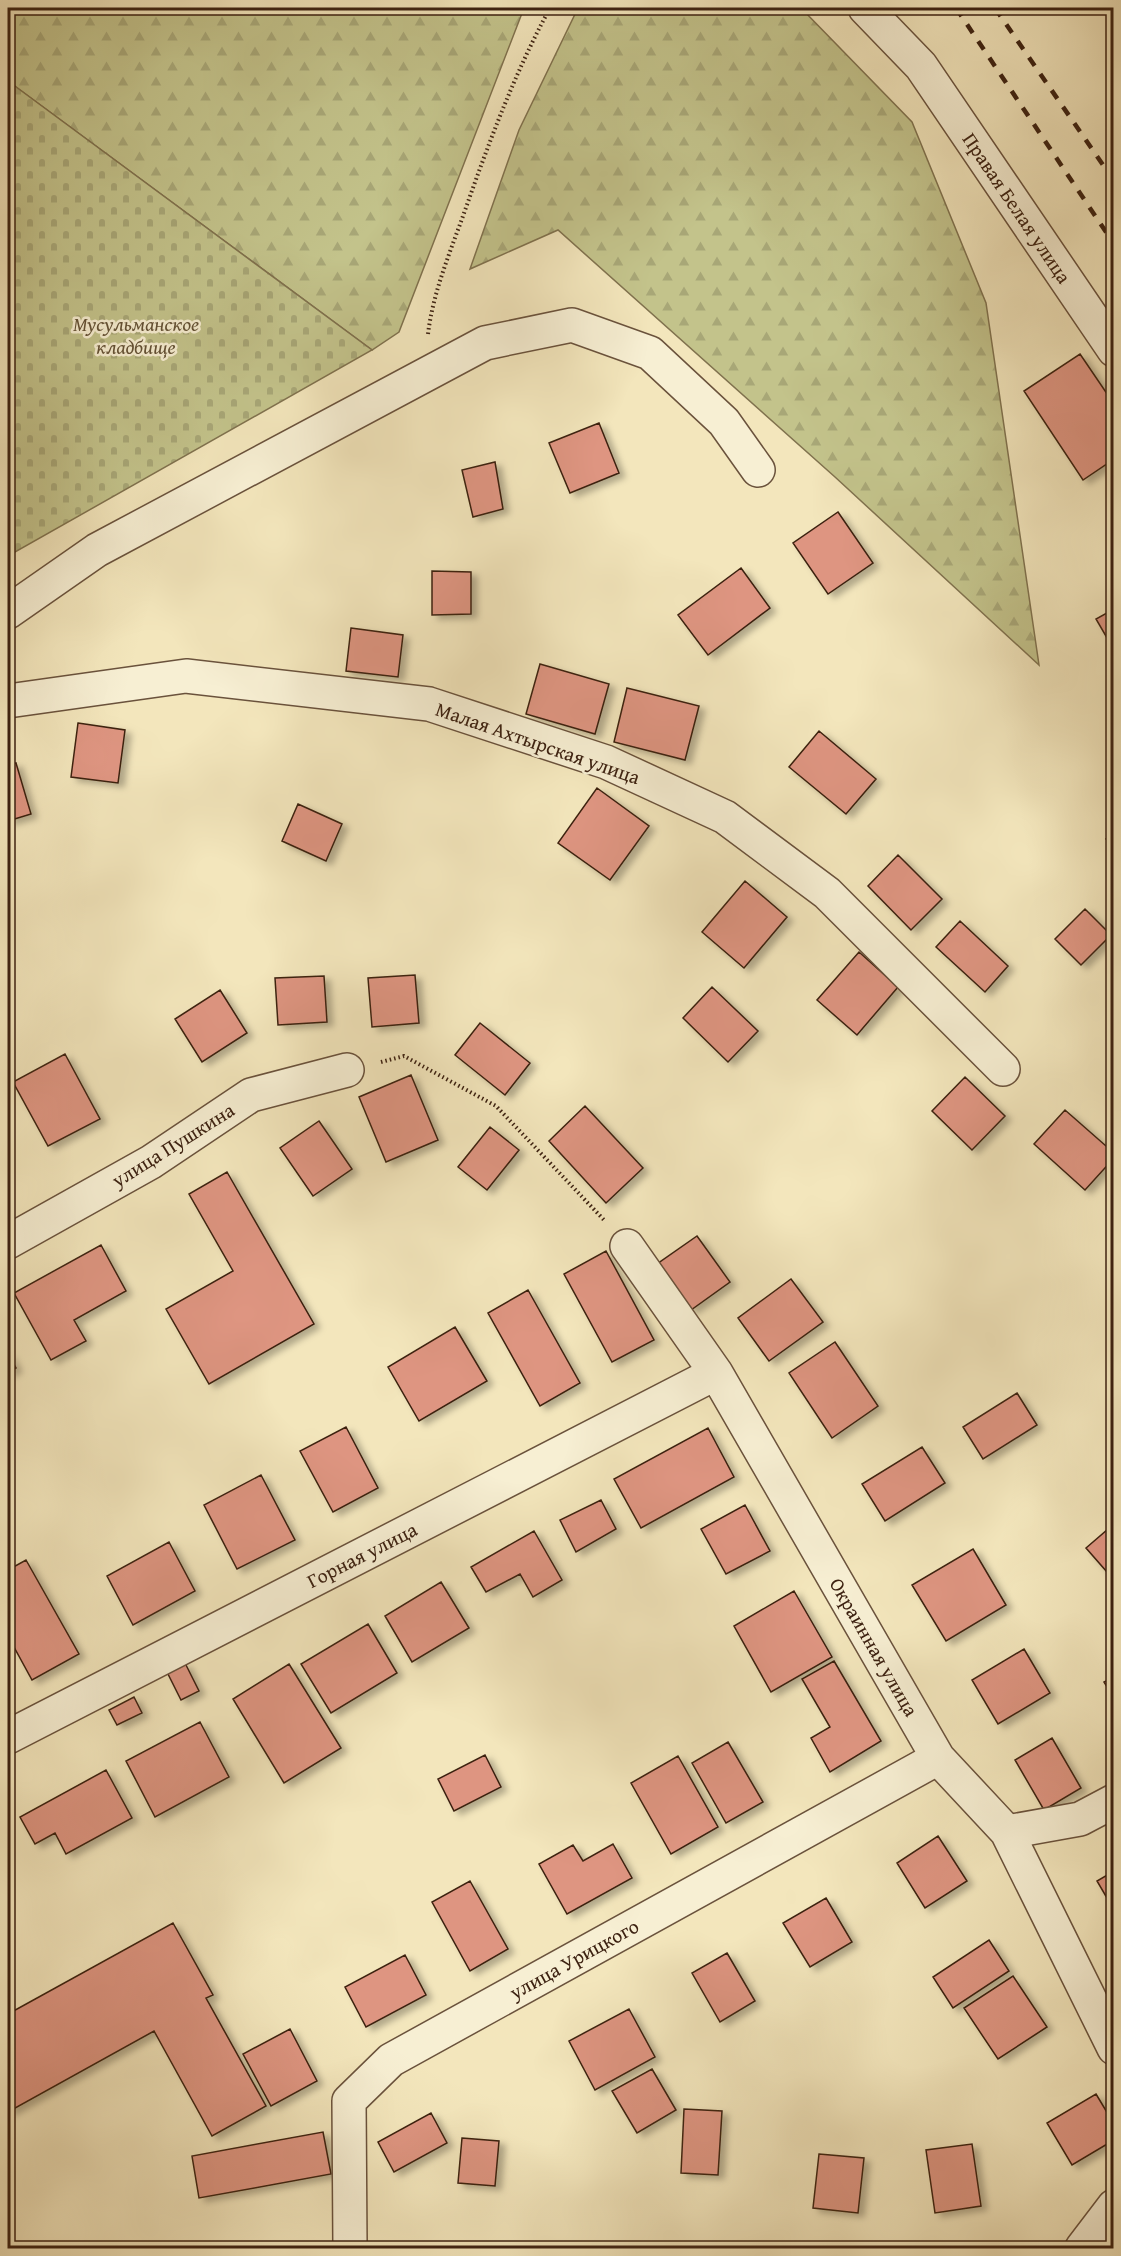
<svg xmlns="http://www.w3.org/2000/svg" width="1121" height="2256" viewBox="0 0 1121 2256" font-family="'Gentium Book Plus',serif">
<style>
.forest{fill:url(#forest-firs);stroke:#80724e;stroke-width:1.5}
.cemetery{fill:url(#cemetery-stones);stroke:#80724e;stroke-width:1.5}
.building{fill:#de9581;stroke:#3c2111;stroke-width:1.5;filter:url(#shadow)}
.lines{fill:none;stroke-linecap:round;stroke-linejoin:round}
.minor-casing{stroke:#6a523c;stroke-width:36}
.path{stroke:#3c2111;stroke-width:4;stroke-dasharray:1.5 3;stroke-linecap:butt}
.minor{stroke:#f7efd3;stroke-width:33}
.rail{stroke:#3c2111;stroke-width:4.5;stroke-dasharray:10 10;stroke-linecap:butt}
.labels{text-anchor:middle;stroke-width:5;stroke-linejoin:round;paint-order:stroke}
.street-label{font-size:20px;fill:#3c2111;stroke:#f7efd3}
.park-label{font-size:20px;font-style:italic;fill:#645236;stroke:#f7efd3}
</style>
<defs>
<pattern id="forest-firs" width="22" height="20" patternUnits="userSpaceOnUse" patternTransform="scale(1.5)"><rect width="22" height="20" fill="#c3c38b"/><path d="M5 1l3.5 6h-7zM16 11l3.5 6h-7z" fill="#a8a777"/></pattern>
<pattern id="cemetery-stones" width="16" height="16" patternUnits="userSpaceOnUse" patternTransform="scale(1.5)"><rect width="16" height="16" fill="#c3c38b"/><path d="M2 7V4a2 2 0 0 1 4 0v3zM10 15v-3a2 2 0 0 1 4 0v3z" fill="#a8a777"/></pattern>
<filter id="shadow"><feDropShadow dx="6" dy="4" stdDeviation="3" flood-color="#0004"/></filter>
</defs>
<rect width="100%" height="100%" fill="#f3e6bc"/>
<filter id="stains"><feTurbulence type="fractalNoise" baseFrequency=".00333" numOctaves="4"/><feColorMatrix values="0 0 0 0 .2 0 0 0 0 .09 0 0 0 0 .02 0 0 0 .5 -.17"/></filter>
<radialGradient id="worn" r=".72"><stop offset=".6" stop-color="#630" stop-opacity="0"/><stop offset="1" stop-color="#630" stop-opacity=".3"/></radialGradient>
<path class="forest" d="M 8,8 L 524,8 L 399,332 L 372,350 L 8,81 Z
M 578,8 L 801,8 L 912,122 L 986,303 L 1039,665 L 835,477 L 558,230 L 470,269 L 519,130 Z"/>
<path class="cemetery" d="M 8,81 L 372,350 L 8,556 Z"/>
<path class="building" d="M 1080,354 L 1114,404 L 1114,459 L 1083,480 L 1024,391 Z
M 599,423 L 619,473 L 570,493 L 549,443 Z
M 495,462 L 503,509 L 473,517 L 462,470 Z
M 838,512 L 873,563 L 828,594 L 793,543 Z
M 741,568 L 770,608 L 708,655 L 678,615 Z
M 432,571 L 471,572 L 471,614 L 432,615 Z
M 1114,609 L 1114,650 L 1096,619 Z
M 351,628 L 403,635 L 398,677 L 346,671 Z
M 540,664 L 609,684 L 595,734 L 526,714 Z
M 627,688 L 699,706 L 685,760 L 614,742 Z
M 78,723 L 125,730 L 118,783 L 71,777 Z
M 819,731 L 876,779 L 846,814 L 789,767 Z
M 16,763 L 31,814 L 8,821 L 8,765 Z
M 597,788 L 649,826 L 610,880 L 558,843 Z
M 298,804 L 342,824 L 326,861 L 282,841 Z
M 1114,833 L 1114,849 L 1106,839 Z
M 898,855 L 942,899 L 911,930 L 868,886 Z
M 745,881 L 787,917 L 744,968 L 702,932 Z
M 1085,909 L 1111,935 L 1081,965 L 1055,939 Z
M 960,921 L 1008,966 L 985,992 L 936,947 Z
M 859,952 L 898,987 L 857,1035 L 817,1000 Z
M 415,975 L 419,1023 L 372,1027 L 368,978 Z
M 324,976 L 327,1022 L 278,1025 L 275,978 Z
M 712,987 L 758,1031 L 728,1062 L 683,1018 Z
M 220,990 L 247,1033 L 202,1062 L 175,1019 Z
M 480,1023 L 530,1063 L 505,1095 L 455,1055 Z
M 65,1054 L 100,1119 L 48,1146 L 13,1082 Z
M 411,1075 L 438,1140 L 386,1162 L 359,1097 Z
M 965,1077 L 1005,1116 L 972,1150 L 932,1111 Z
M 585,1106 L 643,1168 L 606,1203 L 549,1141 Z
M 1065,1110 L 1114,1153 L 1114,1158 L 1085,1190 L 1034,1144 Z
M 319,1121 L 352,1169 L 313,1196 L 280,1148 Z
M 490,1127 L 519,1150 L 487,1190 L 458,1167 Z
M 227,1172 L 314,1324 L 209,1384 L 166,1309 L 233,1271 L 189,1194 Z
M 697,1236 L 730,1282 L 691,1310 L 657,1264 Z
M 101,1245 L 126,1291 L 74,1320 L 86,1341 L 51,1360 L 14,1293 Z
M 606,1251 L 654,1340 L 612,1362 L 564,1274 Z
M 791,1279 L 823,1322 L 769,1361 L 738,1318 Z
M 528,1290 L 580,1383 L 540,1406 L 488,1313 Z
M 455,1327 L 487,1381 L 419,1421 L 388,1367 Z
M 835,1342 L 878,1406 L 832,1438 L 789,1373 Z
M 8,1353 L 16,1368 L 8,1373 Z
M 1017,1393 L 1037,1425 L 983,1459 L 963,1427 Z
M 346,1427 L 378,1488 L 333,1512 L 300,1451 Z
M 708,1428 L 734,1477 L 641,1528 L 614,1479 Z
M 922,1447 L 945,1483 L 885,1521 L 862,1484 Z
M 261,1475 L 295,1540 L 237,1569 L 204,1505 Z
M 601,1500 L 616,1529 L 576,1552 L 560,1520 Z
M 745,1505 L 770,1551 L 726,1574 L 701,1529 Z
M 1114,1524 L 1114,1580 L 1086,1548 Z
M 534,1531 L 562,1580 L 533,1597 L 520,1574 L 486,1592 L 471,1567 Z
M 169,1542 L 195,1591 L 133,1625 L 107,1576 Z
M 973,1549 L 1006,1605 L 946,1641 L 912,1585 Z
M 26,1560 L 79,1654 L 32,1680 L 8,1636 L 8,1570 Z
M 441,1582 L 469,1628 L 412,1662 L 385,1616 Z
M 794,1591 L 832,1657 L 771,1692 L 734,1626 Z
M 368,1624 L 397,1673 L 331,1713 L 301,1664 Z
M 1024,1649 L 1050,1693 L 998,1724 L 972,1680 Z
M 834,1661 L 881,1741 L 830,1772 L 811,1738 L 830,1727 L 802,1679 Z
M 185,1663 L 199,1691 L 181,1700 L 167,1672 Z
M 289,1664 L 341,1748 L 284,1783 L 233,1699 Z
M 1114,1677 L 1114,1698 L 1104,1682 Z
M 134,1697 L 142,1713 L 117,1725 L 109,1710 Z
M 200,1722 L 229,1777 L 155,1817 L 126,1761 Z
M 1052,1738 L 1081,1788 L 1044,1810 L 1015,1760 Z
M 728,1742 L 763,1802 L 726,1823 L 692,1763 Z
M 485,1755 L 501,1787 L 454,1811 L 438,1779 Z
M 678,1756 L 718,1827 L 671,1854 L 631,1783 Z
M 106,1770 L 132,1818 L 66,1854 L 55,1833 L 35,1844 L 20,1817 Z
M 938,1836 L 967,1881 L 925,1908 L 897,1863 Z
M 613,1844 L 632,1878 L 567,1914 L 539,1864 L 573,1845 L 583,1861 Z
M 1114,1871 L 1114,1910 L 1097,1881 Z
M 470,1881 L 508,1949 L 470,1971 L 432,1902 Z
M 826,1898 L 852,1942 L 810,1967 L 783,1923 Z
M 173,1923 L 213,1995 L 206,1998 L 266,2106 L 212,2136 L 154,2031 L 8,2112 L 8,2014 Z
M 989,1940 L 1009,1971 L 953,2008 L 933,1977 Z
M 727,1953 L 755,2001 L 720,2022 L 692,1973 Z
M 405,1955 L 426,1995 L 366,2027 L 345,1987 Z
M 1013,1976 L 1047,2027 L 998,2059 L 964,2008 Z
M 629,2009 L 655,2057 L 595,2090 L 569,2041 Z
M 290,2029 L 317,2081 L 271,2106 L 243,2054 Z
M 652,2069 L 676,2110 L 637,2133 L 612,2091 Z
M 1096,2094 L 1114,2124 L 1114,2140 L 1072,2165 L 1047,2123 Z
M 684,2109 L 722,2111 L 718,2175 L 681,2173 Z
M 431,2113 L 447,2143 L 394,2172 L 378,2142 Z
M 323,2132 L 331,2174 L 199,2198 L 192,2156 Z
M 462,2138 L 499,2141 L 495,2186 L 458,2183 Z
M 972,2144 L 981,2206 L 935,2213 L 926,2150 Z
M 819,2154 L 864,2158 L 858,2213 L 813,2208 Z"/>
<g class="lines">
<defs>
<path id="minor" d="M 865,8 L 921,66 L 1114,350
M 8,612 L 97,550 L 485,343 L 572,325 L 650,353 L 724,422 L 758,470
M 8,701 L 186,676 L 429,704 L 606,762 L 725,817 L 827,893 L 1003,1069
M 8,1242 L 151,1162 L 251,1095 L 347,1070
M 627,1246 L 716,1373 L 938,1758 L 1007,1832 L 1114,2048
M 8,1737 L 716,1373
M 1007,1832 L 1080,1819 L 1114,1801
M 350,2248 L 349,2101 L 391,2060 L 938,1758
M 1082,2248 L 1114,2206"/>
</defs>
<use href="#minor" class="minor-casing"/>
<path class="path" d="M 428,334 C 433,293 449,255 463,216 C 488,145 514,74 550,8
M 381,1062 L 404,1056 L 496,1106 L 605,1221"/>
<use href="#minor" class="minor"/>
<path class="rail" d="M 956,8 L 1114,244
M 995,8 L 1114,181"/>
</g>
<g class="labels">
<g class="street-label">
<text transform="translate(1017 208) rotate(56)" y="7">Правая Белая улица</text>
<text transform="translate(538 743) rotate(19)" y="7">Малая Ахтырская улица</text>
<text transform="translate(173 1145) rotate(-32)" y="7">улица Пушкина</text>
<text transform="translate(362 1555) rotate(-27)" y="7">Горная улица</text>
<text transform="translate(874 1647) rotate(60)" y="7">Окраинная улица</text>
<text transform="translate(574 1959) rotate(-29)" y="7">улица Урицкого</text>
</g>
<g class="park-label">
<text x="136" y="331">Мусульманское<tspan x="136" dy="23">кладбище</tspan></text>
</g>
</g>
<rect width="1121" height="2256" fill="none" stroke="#f3e6bc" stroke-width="30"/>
<rect x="9" y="9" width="1103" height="2238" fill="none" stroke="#3c2111" stroke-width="3"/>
<rect x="15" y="15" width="1091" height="2226" fill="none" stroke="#3c2111" stroke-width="1.5"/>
<rect width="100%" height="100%" filter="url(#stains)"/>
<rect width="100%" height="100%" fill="url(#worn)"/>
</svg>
